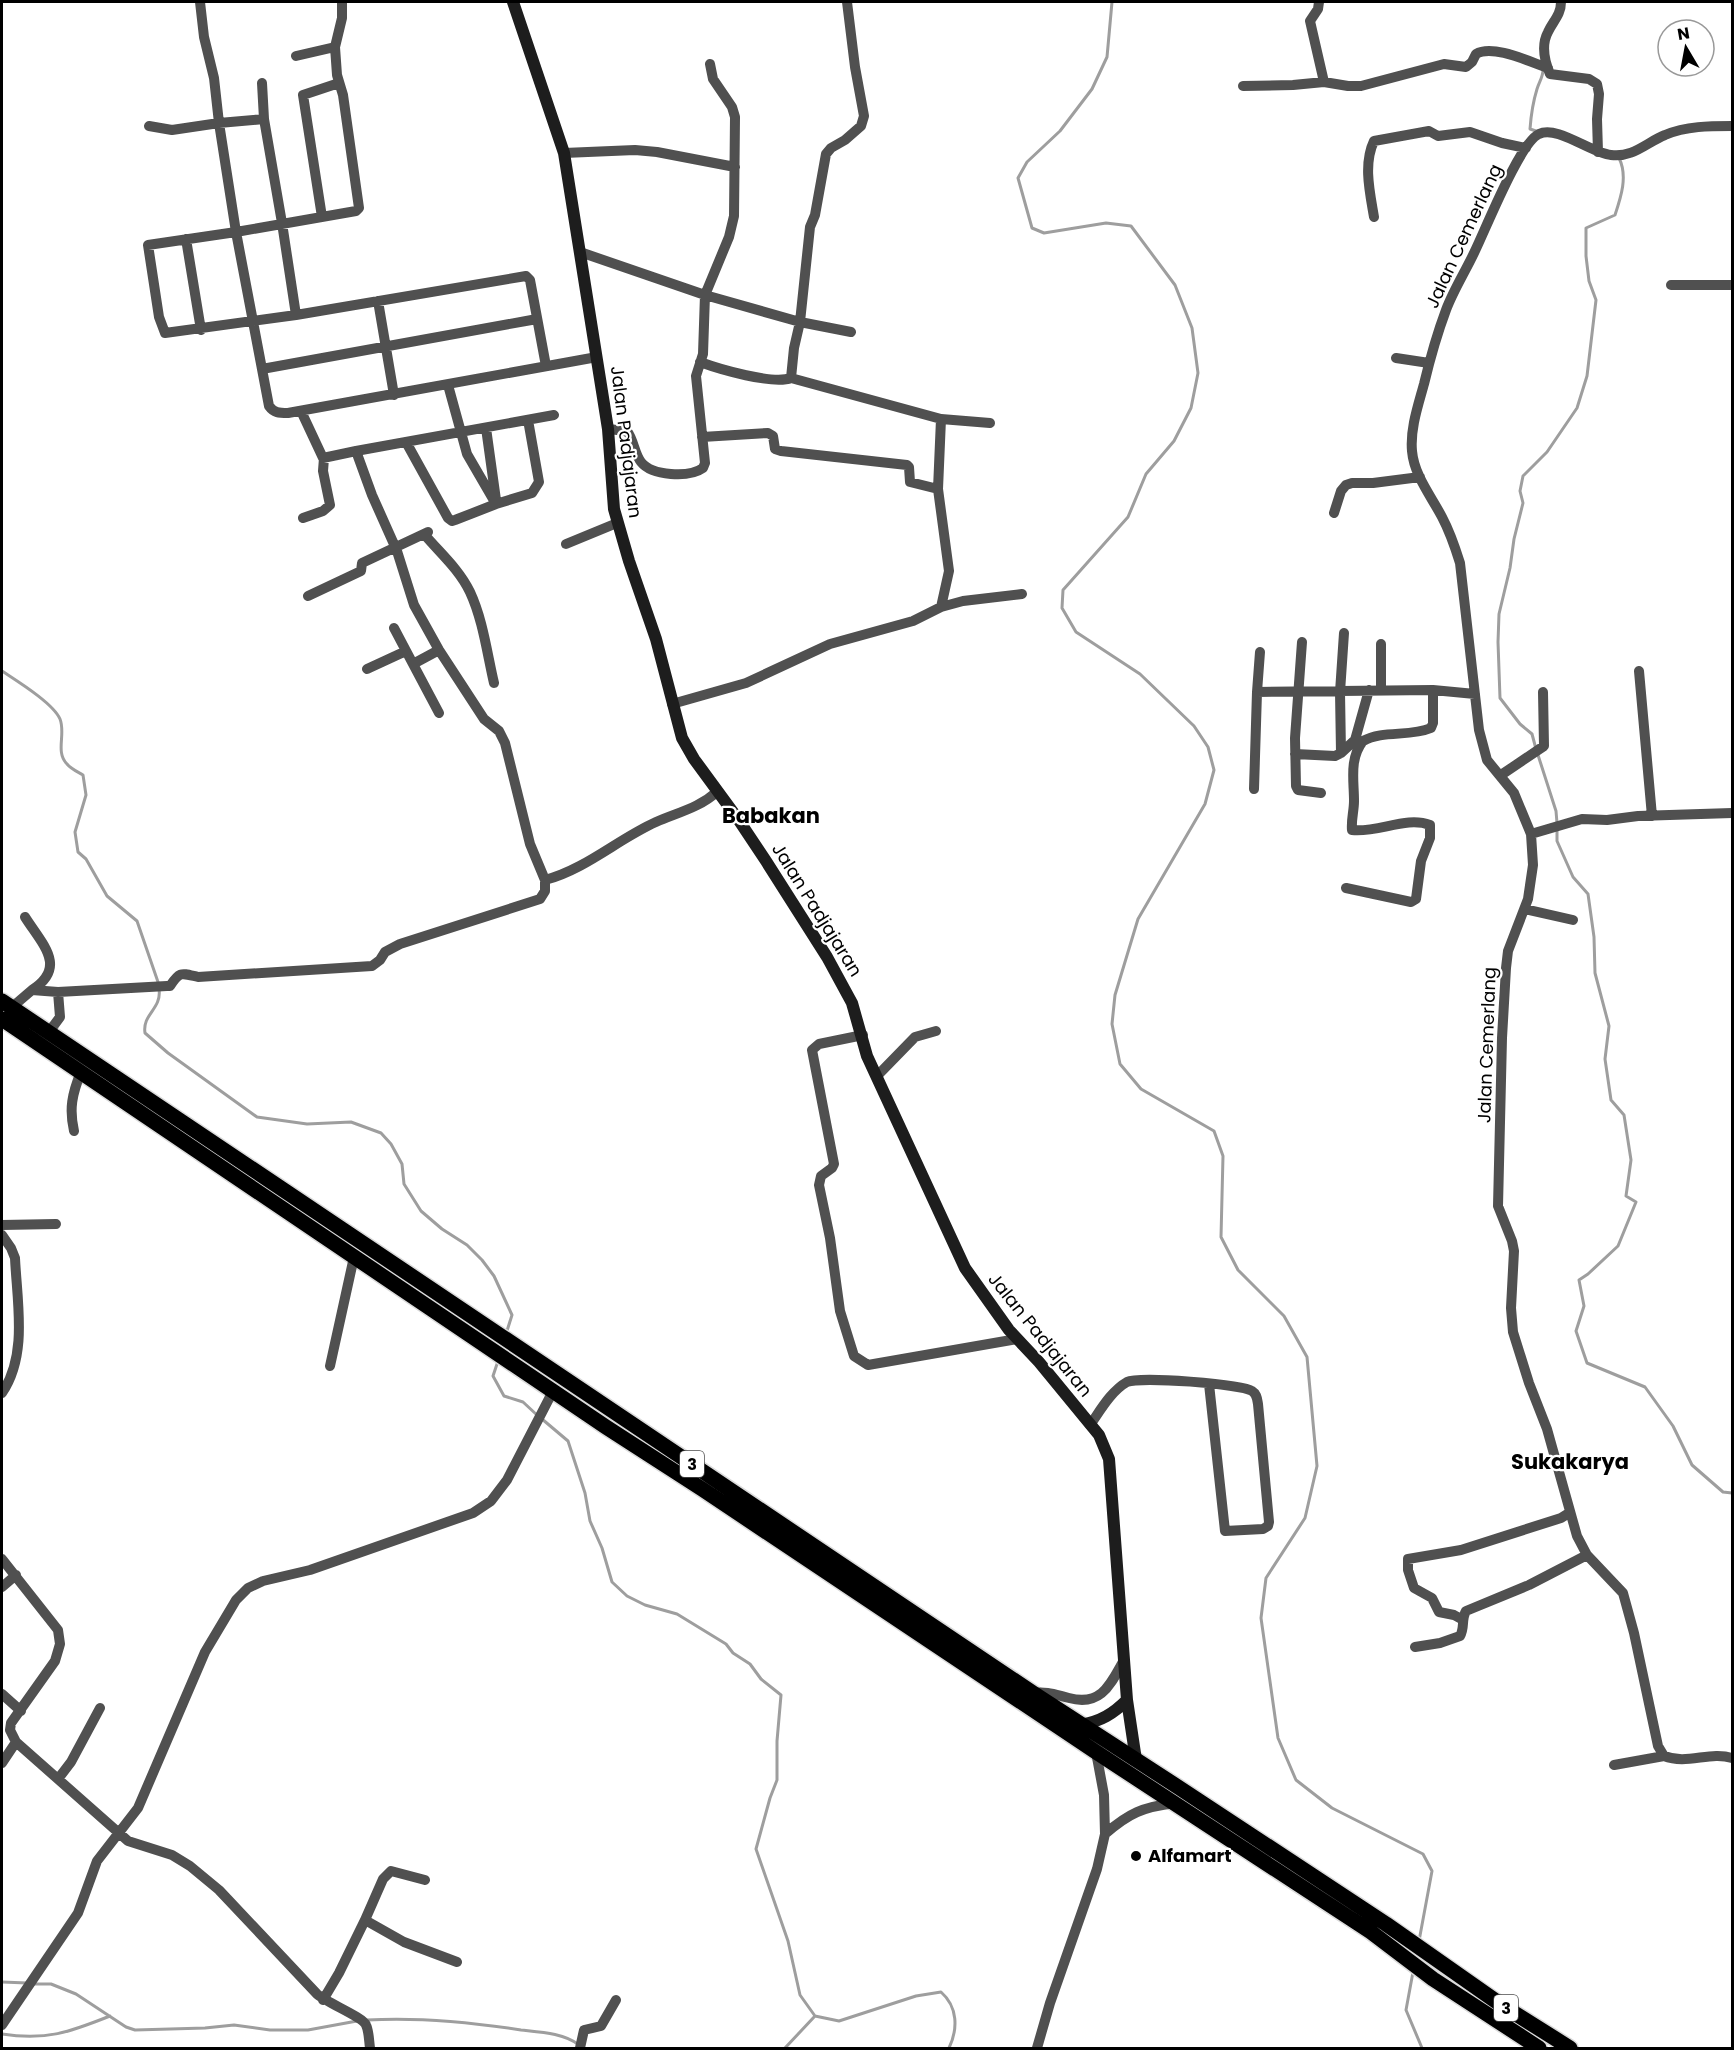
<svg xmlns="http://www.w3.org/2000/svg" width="1734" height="2050" viewBox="0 0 1734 2050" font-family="Poppins,sans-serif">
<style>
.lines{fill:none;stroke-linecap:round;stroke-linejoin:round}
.stream{stroke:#9e9e9e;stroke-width:3}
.primary-casing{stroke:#dbdbdb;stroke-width:18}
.street{stroke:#505050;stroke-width:10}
.secondary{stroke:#1d1d1d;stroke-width:12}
.primary{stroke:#000;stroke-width:15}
.poi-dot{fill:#000;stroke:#fff;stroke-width:2}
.labels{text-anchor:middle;stroke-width:4.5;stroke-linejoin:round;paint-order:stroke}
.shield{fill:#fff;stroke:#4c4c4c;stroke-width:1.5}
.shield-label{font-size:16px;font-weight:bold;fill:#000}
.street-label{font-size:18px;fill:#000;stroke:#fff}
.poi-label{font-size:18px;font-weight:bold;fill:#000;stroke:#fff;text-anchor:start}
.quarter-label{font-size:21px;font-weight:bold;fill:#000;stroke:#fff}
</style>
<rect width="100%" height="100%" fill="#fff"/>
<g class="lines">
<path class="stream" d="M 1112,2 L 1107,57 L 1092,89 L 1060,131 L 1027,162 L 1018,178 L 1032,228 L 1044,233 L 1106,223 L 1131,226 L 1175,285 L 1192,328 L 1198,373 L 1191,408 L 1174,441 L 1146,474 L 1128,517 L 1063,590 L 1062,608 L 1076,632 L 1140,674 L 1194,726 L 1208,747 L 1214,770 L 1205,804 L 1138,919 L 1115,995 L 1112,1024 L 1120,1064 L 1141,1089 L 1214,1131 L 1223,1156 L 1221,1237 L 1238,1270 L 1284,1316 L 1307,1357 L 1317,1466 L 1305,1518 L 1266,1578 L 1261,1618 L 1278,1738 L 1296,1780 L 1332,1808 L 1423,1854 L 1432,1871 L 1419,1941
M 1539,132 L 1530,129 C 1531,115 1533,102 1537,89 C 1539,82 1543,77 1543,70
M 2,671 C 17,681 53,703 60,719 C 66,734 55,752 67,764 C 71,769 78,772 83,775 L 86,795 L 75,832 L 78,852 L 86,859 L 107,896 L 137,921 L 158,982
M 1536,749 L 1532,734 L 1520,724 L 1500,698 L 1498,642 L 1499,614 L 1510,568 L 1514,539 L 1523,503 L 1520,491 L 1523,476 L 1547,452 L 1577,408 L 1587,376 L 1596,300 L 1589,281 L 1586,256 L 1586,228 L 1615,215 C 1621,197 1628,176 1619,158
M 1538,755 L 1556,811 L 1557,823
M 1557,830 L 1557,841 L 1573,877 L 1588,894 L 1594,937 L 1595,973 L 1609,1026 L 1605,1059 L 1611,1100 L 1624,1115 L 1631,1160 L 1626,1196 L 1636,1202 L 1618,1246 L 1588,1274 L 1579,1280 L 1584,1306 L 1576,1331 L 1587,1363 L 1645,1387 L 1673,1426 L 1692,1465 L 1723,1492 L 1732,1493
M 159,989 C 162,1009 142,1014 145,1033 L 168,1053 L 257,1117 L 307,1124 L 351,1122 L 381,1133 L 391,1144 L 402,1164 L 404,1184 L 421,1211 L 442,1229 L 467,1245 L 482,1260 L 494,1276 L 512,1315 L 506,1334
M 498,1361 L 493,1376 L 504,1396 L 523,1402 L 537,1415
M 542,1419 L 568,1441 L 585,1493 L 590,1521 L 602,1548 L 612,1582 L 627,1596 L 645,1605 L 677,1614 L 726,1644 L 733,1653 L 750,1664 L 761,1679 L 781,1695 L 777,1741 L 777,1780 L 770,1798 L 756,1849 L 788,1941 L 800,1995 L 815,2016 L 839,2021 L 916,1996 L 941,1992 C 958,2007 958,2029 949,2048
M 1413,1972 L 1406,2010 L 1422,2048
M 2,1982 L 27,1983
M 33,1984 L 51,1984 L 76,1994 L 126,2027 L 135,2030 L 205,2028 L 234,2025 L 270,2030 L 308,2030 L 357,2021
M 367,2020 C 419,2017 470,2022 521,2030 C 539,2032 564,2033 579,2045
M 2,2034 C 46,2041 70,2032 110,2016
M 785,2048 L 815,2016"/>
<defs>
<path id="primary" d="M 2,1001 L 1033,1693 L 1178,1787 L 1386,1924 L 1500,2004 L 1570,2048
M 2,1019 L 606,1427 L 702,1489 L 1096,1752 L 1371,1932 L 1433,1979 L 1539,2048"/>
</defs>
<use href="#primary" class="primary-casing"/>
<path class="street" d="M 342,2 L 342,18 L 335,47 L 337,75 L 343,95 L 359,208 L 356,211 L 236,232 L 269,406 C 274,413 279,413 288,413 L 597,357
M 1319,2 L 1318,9 L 1310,21 L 1324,82
M 1561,2 C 1561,15 1553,21 1548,32 C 1541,45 1545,62 1550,74 L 1589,79 L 1597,84 L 1599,94 L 1597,119 L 1598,152
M 296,56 L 335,47
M 262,83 L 264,119 L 219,123 L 236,232 L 148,245 L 159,317 L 165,333 L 296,315 L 526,276 L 530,280 L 546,366
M 1243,86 L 1293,85 L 1324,82 L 1348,86 L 1361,86 L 1444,64 L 1466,67 L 1472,62 L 1476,54 C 1493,44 1530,62 1548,68
M 264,119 L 282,223 L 296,315
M 149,126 L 172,130 L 219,123 L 214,78 L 204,37 L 200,2
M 1732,126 C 1710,126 1686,126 1665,135 C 1647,142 1633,158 1611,155 C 1591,153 1557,125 1539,134 C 1520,142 1485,231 1474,253 C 1465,272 1453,291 1446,310 C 1437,334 1430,359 1424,384 C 1418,406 1410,429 1412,451 C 1414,475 1431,496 1442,517 C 1450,532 1455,547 1460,563 L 1479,730 L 1487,760 L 1514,793 L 1531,834 L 1533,865 L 1528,899 L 1508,951 L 1506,968 L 1502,1038 L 1498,1206 L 1512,1241 L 1514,1251 L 1511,1308 L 1513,1332 L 1529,1383 L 1547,1429 L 1577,1536 L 1587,1555 L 1623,1593 L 1634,1633 L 1658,1746 L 1664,1756 C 1687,1765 1710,1751 1732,1758
M 564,153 L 635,150 L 657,152 L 735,167
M 322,217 L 303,95 L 339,83
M 1374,217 C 1370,193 1363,164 1374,141 L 1429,131 L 1438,136 L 1470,132 L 1502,143 L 1526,148
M 186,239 L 201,330
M 580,252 L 705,295 L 800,322 L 810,227 L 815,215 L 826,154 L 831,148 L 845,140 L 861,126 L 864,116 L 855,67 L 847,2
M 1671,285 L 1732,285
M 378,301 L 394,395
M 851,332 L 800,322 L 794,348 L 791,378 L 941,419 L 990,423
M 1396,358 L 1429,363
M 700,362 C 719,369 773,385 791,378
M 262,369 L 537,319
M 448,385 L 467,454 L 496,504
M 301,411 L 323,458 L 356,451 L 372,495 L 397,551 L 414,605 L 439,650 L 484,719 L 499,731 L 505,743 L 530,844 L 545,880
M 486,428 L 496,500
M 608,429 L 627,431 C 634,440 634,453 641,462 C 652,476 689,478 703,468 L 705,463 L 696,376 L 703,354 L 705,295 L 729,237 L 734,216 L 735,117 L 732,107 L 713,79 L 710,64
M 702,437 L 768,433 L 773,436 L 775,449 L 781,451 L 907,465 L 909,467 L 910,482 L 938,489
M 406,442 L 448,518 L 452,521 L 455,520 L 496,504 L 532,493 L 539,482 L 528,420
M 356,451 L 554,415
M 1334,513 L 1341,491 L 1346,485 L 1352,483 L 1373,483 L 1420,477
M 303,518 L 323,511 L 330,505 L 323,471 L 324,458
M 424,534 C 440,553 459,569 470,592 C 483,620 487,653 494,683
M 566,544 L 617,523
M 308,596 L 361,571 L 362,563 L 428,532
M 941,607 L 963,601 L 1022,594
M 394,628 L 413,664 L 439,650
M 1302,642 L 1295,738 L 1296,786 L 1298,790 L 1321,793
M 413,664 L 439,713
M 367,669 L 406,651
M 1639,671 L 1652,816
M 1381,690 L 1381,644
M 1257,692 L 1433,690 L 1475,694
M 672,704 L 746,683 L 830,644 L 913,621 L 941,607 L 949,571 L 938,489 L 941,419
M 1341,753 L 1355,740 L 1369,690
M 1295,754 L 1335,756 L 1341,753 L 1340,692 L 1344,633
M 1501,775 L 1544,746 L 1543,692
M 1254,789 L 1257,692 L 1260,652
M 1531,834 L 1582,819 L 1607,820 L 1638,816 L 1732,813
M 1346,888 L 1411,902 L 1416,899 L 1421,861 L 1430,838 L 1430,825 C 1406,816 1378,833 1352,830 C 1351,820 1354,811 1354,801 C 1354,780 1349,759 1363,741 C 1383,730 1410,737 1431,728 L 1433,723 L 1433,690
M 1525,909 L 1573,920
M 25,917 C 42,944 68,967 32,990
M 11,1008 L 32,990 L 58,992 L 167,986 L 170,986 C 180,971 181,973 198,977 L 372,966 L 380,960 L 385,952 L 400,944 L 540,899 L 545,891 L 545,880 C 586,869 618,839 656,822 C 679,812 699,808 718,791
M 49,1032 L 60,1017 L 58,992
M 863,1035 L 819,1044 L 812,1050 L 834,1164 L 832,1168 L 821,1176 L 819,1185 L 830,1238 L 840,1311 L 854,1356 L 868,1365 L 1017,1339
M 877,1076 L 915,1037 L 936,1031
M 74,1131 C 69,1109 72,1094 81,1072
M 2,1225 L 56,1224
M 2,1235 L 11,1248 L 15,1258 C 17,1302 28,1355 2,1393
M 330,1366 L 354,1257
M 1090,1425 C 1100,1411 1111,1391 1127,1382 C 1139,1376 1242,1384 1252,1391 C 1257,1394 1257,1399 1258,1404 L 1269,1522 L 1268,1526 L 1263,1529 L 1225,1531 L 1209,1384
M 2,1559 L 58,1630 L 60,1644 L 55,1661 L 11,1723 L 10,1730 L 16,1742 L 128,1841 L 172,1855 L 190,1866 L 219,1890 L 317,1994 C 327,2003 363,2017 366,2025 C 369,2031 369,2041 370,2048
M 2,1587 L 16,1575
M 1463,1620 L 1454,1615 L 1439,1612 L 1432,1598 L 1414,1588 L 1408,1570 L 1408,1559 L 1461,1550 L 1561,1518 L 1569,1513
M 1415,1647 L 1440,1643 L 1460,1636 C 1465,1628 1461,1619 1466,1611 L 1529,1585 L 1587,1555
M 1033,1693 C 1047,1691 1056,1695 1069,1698 C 1102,1707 1111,1683 1124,1660
M 2,1694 L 21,1711
M 2,1763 L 16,1742
M 1614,1765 L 1664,1756
M 58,1779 L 71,1762 L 100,1708
M 1105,1834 C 1129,1813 1143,1807 1175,1803
M 365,1920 L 383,1879 L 391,1871 L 425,1880
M 323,2000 L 339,1973 L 365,1920 L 404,1942 L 457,1962
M 2,2025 L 78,1913 L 97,1861 L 138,1808 L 205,1652 L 236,1600 L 248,1588 L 263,1581 L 310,1570 L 473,1513 L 491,1501 L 507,1480 L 553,1391
M 580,2048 L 584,2030 L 601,2026 L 616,2000
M 1037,2048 L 1050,2003 L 1097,1869 L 1105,1834 L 1104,1795 L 1096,1752"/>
<path class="secondary" d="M 513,2 L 564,153 L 608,429 L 614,509 L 629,561 L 656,639 L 682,738 L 694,759 L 738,819 L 766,861 L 827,957 L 852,1003 L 867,1056 L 965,1268 L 1009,1330 L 1039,1362 L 1099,1435 L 1109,1459 L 1127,1700 L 1136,1760
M 1081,1725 C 1101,1721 1113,1714 1127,1700"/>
<use href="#primary" class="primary"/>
</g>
<circle class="poi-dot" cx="1136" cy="1856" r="6"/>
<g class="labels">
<g class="shield">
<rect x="680" y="1451" width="24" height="26" rx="4.5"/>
<rect x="1494" y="1995" width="24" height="26" rx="4.5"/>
</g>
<g class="shield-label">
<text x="692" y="1470">3</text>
<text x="1506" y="2014">3</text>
</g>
<g class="street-label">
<text transform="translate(1464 236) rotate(-65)" y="6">Jalan Cemerlang</text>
<text transform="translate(626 442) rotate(83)" y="6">Jalan Padjajaran</text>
<text transform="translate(817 910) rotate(58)" y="6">Jalan Padjajaran</text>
<text transform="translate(1487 1045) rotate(-88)" y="6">Jalan Cemerlang</text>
<text transform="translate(1040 1335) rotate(51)" y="6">Jalan Padjajaran</text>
</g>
<g class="poi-label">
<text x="1148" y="1862">Alfamart</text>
</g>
<g class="quarter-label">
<text x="771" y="823">Babakan</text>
<text x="1570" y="1469">Sukakarya</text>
</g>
</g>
<rect width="1734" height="2050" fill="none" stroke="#000000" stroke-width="6"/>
<g transform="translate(1686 48) rotate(350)"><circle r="28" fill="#ffffff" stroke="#999999" stroke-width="1.5"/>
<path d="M0-4.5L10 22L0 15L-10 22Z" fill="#000000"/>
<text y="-9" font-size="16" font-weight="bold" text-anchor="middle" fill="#000000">N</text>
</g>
</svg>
